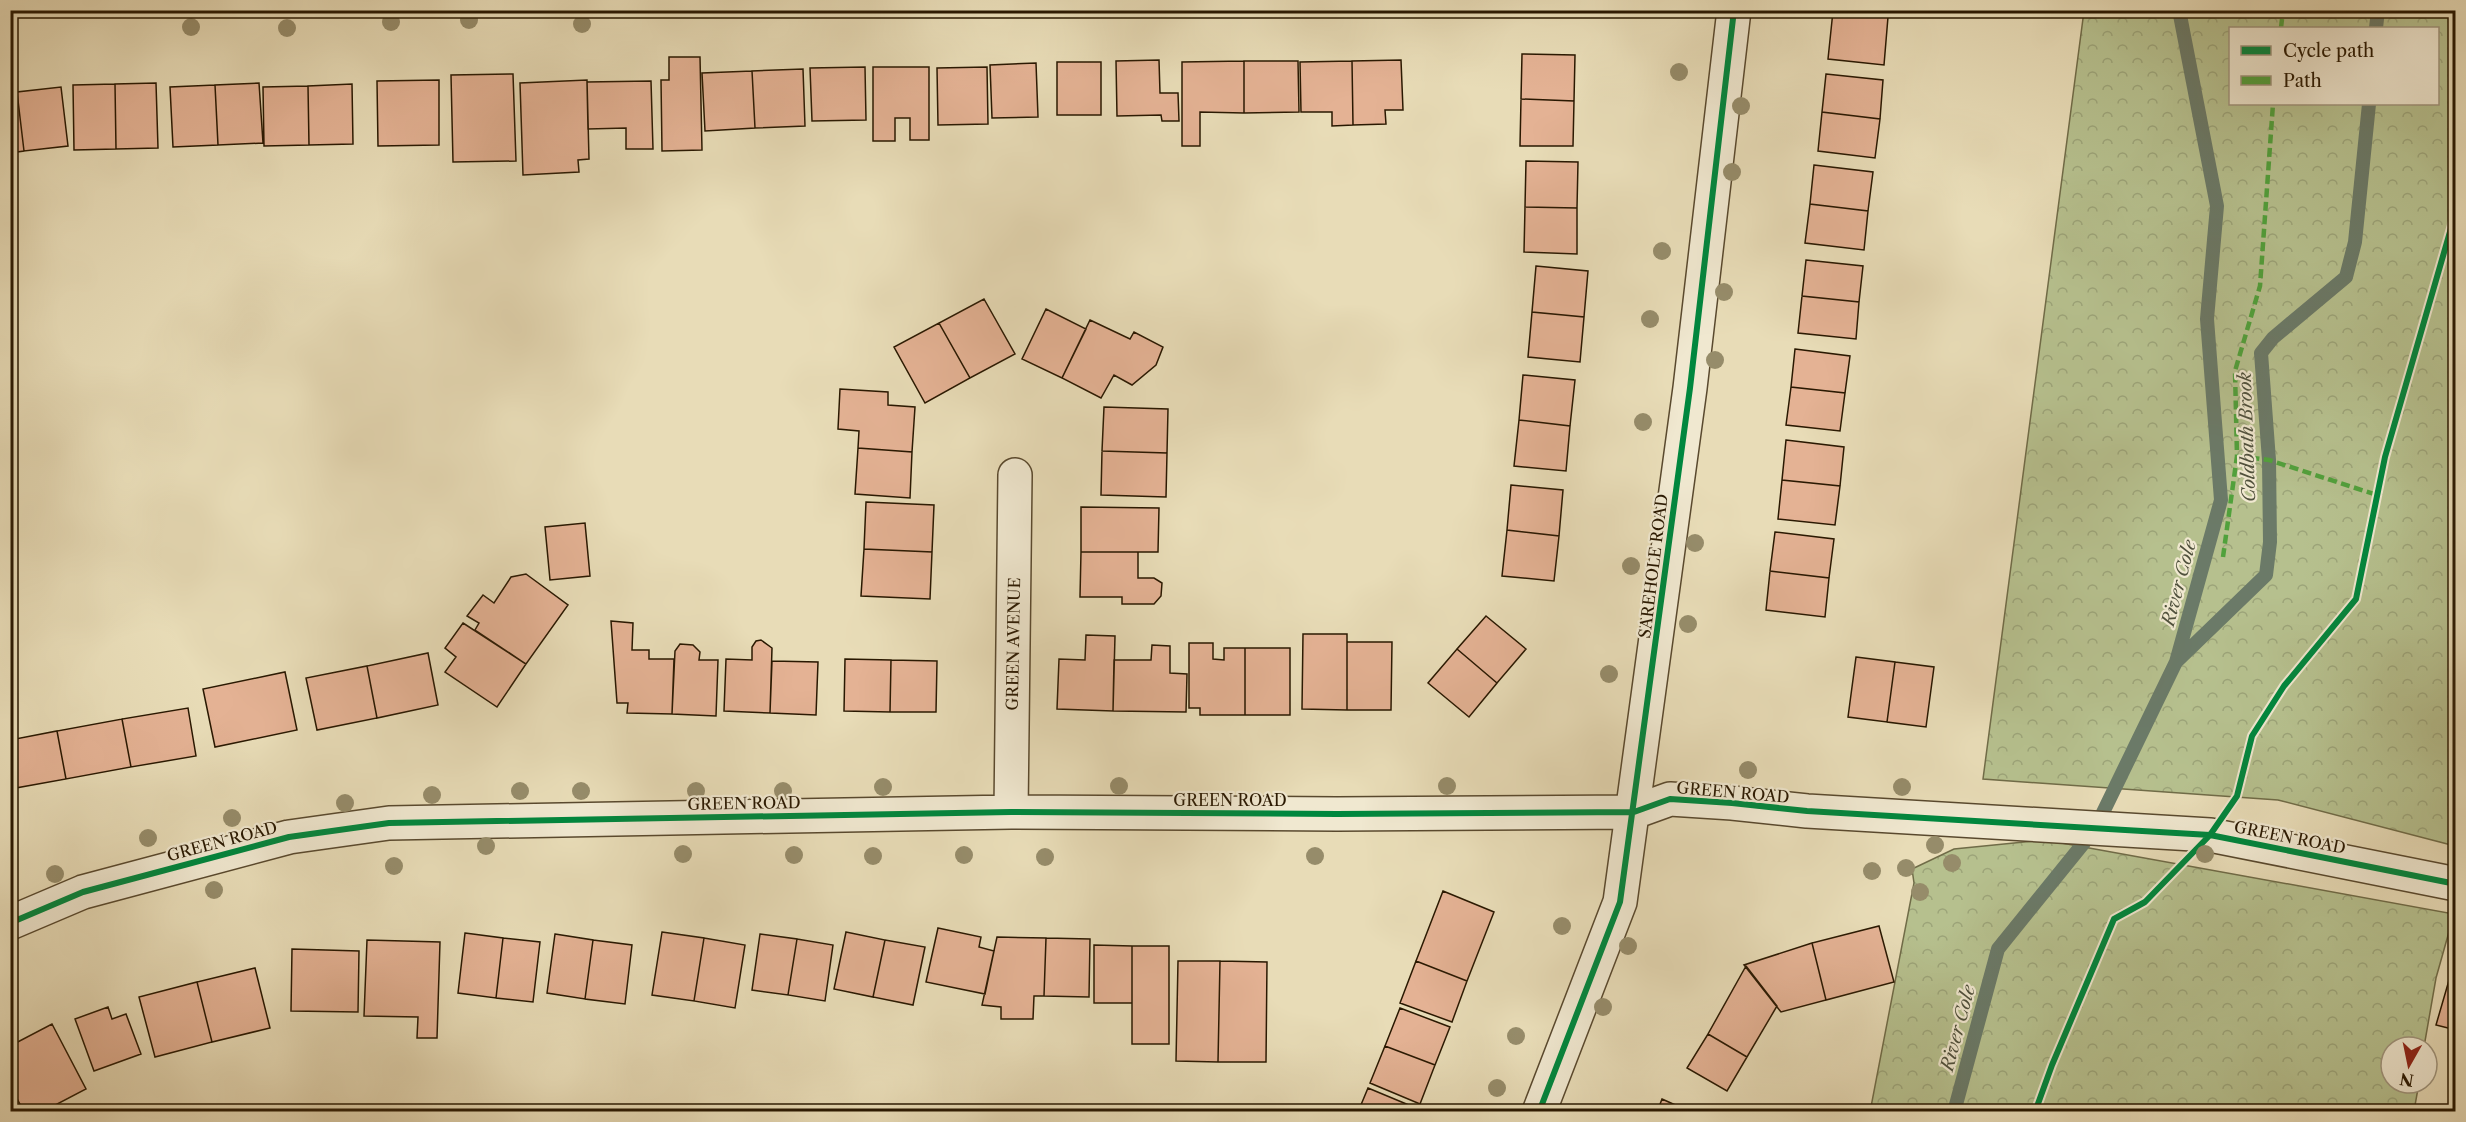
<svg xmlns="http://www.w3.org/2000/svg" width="2466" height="1122" viewBox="0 0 2466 1122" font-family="'Libre Caslon Text',serif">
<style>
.forest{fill:url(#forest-crowns);stroke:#706c48;stroke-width:1.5;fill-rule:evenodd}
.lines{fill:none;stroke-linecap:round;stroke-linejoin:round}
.stream{stroke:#6b7a68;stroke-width:14}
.building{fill:#e4b294;stroke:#291801;stroke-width:1.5}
.minor-casing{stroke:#59492e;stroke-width:36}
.minor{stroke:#f0e8d0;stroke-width:33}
.quiet{stroke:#51a13c;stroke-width:4.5;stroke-dasharray:9 4.5;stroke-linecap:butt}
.cycleway-casing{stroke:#f0e8d0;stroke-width:10}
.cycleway{stroke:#00873e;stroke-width:6}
.tree{fill:#968c6a}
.labels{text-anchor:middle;stroke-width:4.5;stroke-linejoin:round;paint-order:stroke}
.street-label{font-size:16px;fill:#291801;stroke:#f0e8d0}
.water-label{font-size:18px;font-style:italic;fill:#50513d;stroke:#f0e8d0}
</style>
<defs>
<pattern id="forest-crowns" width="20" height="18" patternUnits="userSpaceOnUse" patternTransform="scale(1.5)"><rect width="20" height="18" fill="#b6c08e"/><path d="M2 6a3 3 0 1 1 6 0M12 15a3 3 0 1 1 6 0" fill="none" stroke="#9ca479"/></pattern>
</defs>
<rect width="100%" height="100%" fill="#e8dcb7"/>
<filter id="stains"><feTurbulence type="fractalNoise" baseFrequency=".00333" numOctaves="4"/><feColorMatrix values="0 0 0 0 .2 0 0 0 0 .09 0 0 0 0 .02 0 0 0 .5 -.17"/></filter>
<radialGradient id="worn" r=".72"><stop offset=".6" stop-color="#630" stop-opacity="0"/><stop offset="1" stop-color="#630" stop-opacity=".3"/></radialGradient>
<path class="forest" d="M 2084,11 L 2455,11 L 2455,846 L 2278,800 L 1983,779 ZM 2230,28 L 2438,28 L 2438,104 L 2230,104 Z
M 2045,840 L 2454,914 L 2436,978 L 2424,1047 L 2391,1047 L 2391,1083 L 2419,1083 L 2414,1111 L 1870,1112 L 1914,883 L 1912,869 L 1954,849 Z"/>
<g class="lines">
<path class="stream" d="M 2376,28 L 2378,10
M 2176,662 L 2266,575 L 2270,542 L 2269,460 L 2261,353 L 2273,338 L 2346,277 L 2355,242 L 2369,104
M 1954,1112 L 1998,949 L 2095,829 L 2176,662 L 2221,500 L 2207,319 L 2217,206 L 2179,10"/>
</g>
<path class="building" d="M 1833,10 L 1889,10 L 1888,17 Z
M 1833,11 L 1888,17 L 1884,65 L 1828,59 Z
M 1522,54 L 1575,55 L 1574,101 L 1521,99 Z
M 669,57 L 700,57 L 702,150 L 662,151 L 661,80 L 669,80 Z
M 1159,60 L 1160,93 L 1178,93 L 1179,121 L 1162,121 L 1161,115 L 1117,116 L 1116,61 Z
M 1401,60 L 1403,110 L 1385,110 L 1386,124 L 1353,125 L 1352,61 Z
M 1244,61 L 1244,113 L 1200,112 L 1200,146 L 1182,146 L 1182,62 Z
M 1244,61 L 1298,61 L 1299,112 L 1244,113 Z
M 1352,61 L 1353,125 L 1332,126 L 1332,112 L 1301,112 L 1300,62 Z
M 1057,62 L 1101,62 L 1101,115 L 1057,115 Z
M 1036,63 L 1038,117 L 992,118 L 990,65 Z
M 865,67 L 866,120 L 812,121 L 810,68 Z
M 873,67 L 929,67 L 929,140 L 910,140 L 910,118 L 895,118 L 895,141 L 873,141 Z
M 987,67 L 988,124 L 938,125 L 937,68 Z
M 803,69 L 805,126 L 755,128 L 752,71 Z
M 752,71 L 755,128 L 705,131 L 702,73 Z
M 513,74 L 516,161 L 453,162 L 451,75 Z
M 1826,74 L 1883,80 L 1880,119 L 1822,112 Z
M 439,80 L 439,145 L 378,146 L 377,81 Z
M 587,80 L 589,159 L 578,160 L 579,172 L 523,175 L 520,83 Z
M 651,81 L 653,149 L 626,149 L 626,128 L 588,129 L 587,82 Z
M 156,83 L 158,148 L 116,149 L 115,84 Z
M 259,83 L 263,143 L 218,145 L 215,85 Z
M 115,84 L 116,149 L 74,150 L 73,85 Z
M 352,84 L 353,144 L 309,145 L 308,86 Z
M 215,85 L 218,145 L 173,147 L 170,87 Z
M 308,86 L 309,145 L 264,146 L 263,87 Z
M 61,87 L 68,146 L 24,151 L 17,92 Z
M 17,92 L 24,151 L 10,153 L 10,93 Z
M 1521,99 L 1574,101 L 1573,146 L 1520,146 Z
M 1822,112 L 1880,119 L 1875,158 L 1818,151 Z
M 1526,161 L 1578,162 L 1577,208 L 1525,207 Z
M 1814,165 L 1873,172 L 1868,211 L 1810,204 Z
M 1810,204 L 1868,211 L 1864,250 L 1805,243 Z
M 1525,207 L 1577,208 L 1577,254 L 1524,252 Z
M 1806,260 L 1863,266 L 1859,302 L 1802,296 Z
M 1536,266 L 1588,271 L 1584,317 L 1532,312 Z
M 1802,296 L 1859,302 L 1856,339 L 1798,333 Z
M 984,299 L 1015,354 L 970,378 L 939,323 Z
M 1046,309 L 1086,329 L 1062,378 L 1022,359 Z
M 1532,312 L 1584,317 L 1580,362 L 1528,357 Z
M 1090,320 L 1130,339 L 1134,332 L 1163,347 L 1156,365 L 1132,385 L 1114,375 L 1101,398 L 1062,378 Z
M 939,323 L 970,378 L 925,403 L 894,347 Z
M 1795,349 L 1850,356 L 1845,393 L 1791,387 Z
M 1523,375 L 1575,380 L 1570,426 L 1519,420 Z
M 1791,387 L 1845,393 L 1840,431 L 1786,425 Z
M 840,389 L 888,392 L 888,405 L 915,407 L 912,452 L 858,448 L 859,431 L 838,429 Z
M 1104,407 L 1168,409 L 1167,453 L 1102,451 Z
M 1519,420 L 1570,426 L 1566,471 L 1514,466 Z
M 1786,440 L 1844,447 L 1840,486 L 1782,480 Z
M 858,448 L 912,452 L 910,498 L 855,494 Z
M 1102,451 L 1167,453 L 1166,497 L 1101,495 Z
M 1782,480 L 1840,486 L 1835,525 L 1778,519 Z
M 1511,485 L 1563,490 L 1559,536 L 1507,530 Z
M 866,502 L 934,505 L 932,552 L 864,549 Z
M 1081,507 L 1159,508 L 1158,552 L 1081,552 Z
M 585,523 L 590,576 L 550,580 L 545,527 Z
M 1507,530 L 1559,536 L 1554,581 L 1502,576 Z
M 1775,532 L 1834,539 L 1829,578 L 1770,571 Z
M 864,549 L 932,552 L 930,599 L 861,596 Z
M 1081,552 L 1138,552 L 1138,578 L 1154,578 L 1162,583 L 1161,596 L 1154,604 L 1122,604 L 1122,597 L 1080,597 Z
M 1770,571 L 1829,578 L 1825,617 L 1766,610 Z
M 526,574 L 568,605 L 526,664 L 475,630 L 479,623 L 467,616 L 483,595 L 494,603 L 511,577 Z
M 1486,616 L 1526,649 L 1497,683 L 1457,649 Z
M 611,621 L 633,623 L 632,650 L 649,650 L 649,659 L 674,659 L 672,714 L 627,713 L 628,703 L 617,703 Z
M 463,623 L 526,664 L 497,707 L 445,672 L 456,657 L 445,648 Z
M 1303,634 L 1347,634 L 1347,710 L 1302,709 Z
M 1086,635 L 1115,636 L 1113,711 L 1057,709 L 1059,659 L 1085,660 Z
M 761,640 L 772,648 L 770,713 L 724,711 L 726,659 L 752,660 L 752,647 L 756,641 Z
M 1347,642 L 1392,642 L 1391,710 L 1347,710 Z
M 1189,643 L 1213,643 L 1213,659 L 1224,660 L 1224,648 L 1245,648 L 1245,715 L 1200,715 L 1200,708 L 1189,708 Z
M 680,644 L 693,645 L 700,652 L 699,660 L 718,660 L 716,716 L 672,714 L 675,651 Z
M 1152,645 L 1170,646 L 1170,673 L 1187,674 L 1186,712 L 1113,711 L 1114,660 L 1151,660 Z
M 1245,648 L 1290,648 L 1290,715 L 1245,715 Z
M 1457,649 L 1497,683 L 1469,717 L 1428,683 Z
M 428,653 L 438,705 L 377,718 L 367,666 Z
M 1856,657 L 1895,662 L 1887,722 L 1848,717 Z
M 845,659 L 891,660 L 890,712 L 844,711 Z
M 891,660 L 937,661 L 936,712 L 890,712 Z
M 772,661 L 818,662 L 816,715 L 770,713 Z
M 1895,662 L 1934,667 L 1926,727 L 1887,722 Z
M 367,666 L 377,718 L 317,730 L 306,678 Z
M 285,672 L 297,730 L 215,747 L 203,689 Z
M 188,708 L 196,756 L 131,767 L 122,719 Z
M 122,719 L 131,767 L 66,779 L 57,731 Z
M 57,731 L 66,779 L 10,789 L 10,740 Z
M 1443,891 L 1494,912 L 1467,981 L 1416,961 Z
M 1879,926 L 1894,982 L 1826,1000 L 1812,943 Z
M 938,928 L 981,937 L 979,947 L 994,951 L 985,994 L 926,982 Z
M 662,932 L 704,938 L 694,1001 L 652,995 Z
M 846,932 L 885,940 L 873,997 L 834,989 Z
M 465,933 L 503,938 L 496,998 L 458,993 Z
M 555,934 L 593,940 L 585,999 L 547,993 Z
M 760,934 L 797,939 L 788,995 L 752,990 Z
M 997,937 L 1046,938 L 1044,996 L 1034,996 L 1033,1019 L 1001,1019 L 1001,1007 L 982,1005 Z
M 503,938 L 540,942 L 533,1002 L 496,998 Z
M 704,938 L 745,945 L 735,1008 L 694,1001 Z
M 1046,938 L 1090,939 L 1089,997 L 1044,996 Z
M 797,939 L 833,945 L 825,1001 L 788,995 Z
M 367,940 L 440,942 L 437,1038 L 417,1038 L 418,1017 L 364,1016 Z
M 593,940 L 632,945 L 625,1004 L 585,999 Z
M 885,940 L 925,947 L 913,1005 L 873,997 Z
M 1812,943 L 1826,1000 L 1781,1012 L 1744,965 Z
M 1094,945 L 1132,946 L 1132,1003 L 1094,1003 Z
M 1132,946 L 1169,946 L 1169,1044 L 1132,1044 Z
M 292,949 L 359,951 L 358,1012 L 291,1011 Z
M 1178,961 L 1220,961 L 1218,1062 L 1176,1061 Z
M 1220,961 L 1267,962 L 1266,1062 L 1218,1062 Z
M 1416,961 L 1467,981 L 1452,1022 L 1400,1003 Z
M 2454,963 L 2456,963 L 2456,1030 L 2436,1025 Z
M 1746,966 L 1777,1006 L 1747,1057 L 1708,1034 Z
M 255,968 L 270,1028 L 212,1042 L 197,982 Z
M 197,982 L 212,1042 L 155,1057 L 139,997 Z
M 108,1007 L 112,1019 L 126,1014 L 141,1054 L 94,1071 L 75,1019 Z
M 1400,1008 L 1450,1027 L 1435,1065 L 1385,1046 Z
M 52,1024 L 86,1089 L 42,1112 L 24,1112 L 10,1085 L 10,1046 Z
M 1708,1034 L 1747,1057 L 1727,1091 L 1687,1068 Z
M 1385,1046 L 1435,1065 L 1420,1104 L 1370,1083 Z
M 10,1085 L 24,1112 L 10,1112 Z
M 1368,1088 L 1416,1108 L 1415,1112 L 1358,1112 Z
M 1662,1099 L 1691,1112 L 1657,1112 Z"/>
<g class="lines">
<defs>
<path id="minor" d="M 1011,812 L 1015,475
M 10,923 L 83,892 L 289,837 L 389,823 L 1011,812 L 1337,814 L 1634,812 L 1670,799 L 1732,803 L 1807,811 L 2210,835 L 2456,884
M 1539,1112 L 1620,902 L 1690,388 L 1734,10"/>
</defs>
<use href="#minor" class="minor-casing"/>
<use href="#minor" class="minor"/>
<path class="quiet" d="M 2281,28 L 2283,10
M 2237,456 L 2269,460 L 2377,495
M 2223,557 L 2237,456 L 2235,371 L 2260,286 L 2273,104"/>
<defs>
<path id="cycleway" d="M 10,923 L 83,892 L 289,837 L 389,823 L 1011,812 L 1337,814 L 1634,812 L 1670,799 L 1732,803 L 1807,811 L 2210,835 L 2456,884
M 1539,1112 L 1620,902 L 1690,388 L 1734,10
M 2035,1112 L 2052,1065 L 2114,919 L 2145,902 L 2210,835 L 2237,796 L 2252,736 L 2284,686 L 2356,599 L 2385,457 L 2456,211"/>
</defs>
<use href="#cycleway" class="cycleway-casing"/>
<use href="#cycleway" class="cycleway"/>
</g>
<g class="tree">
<circle cx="469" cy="20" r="9"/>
<circle cx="391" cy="22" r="9"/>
<circle cx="582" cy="24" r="9"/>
<circle cx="191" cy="27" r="9"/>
<circle cx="287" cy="28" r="9"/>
<circle cx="1679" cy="72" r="9"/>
<circle cx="1741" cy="106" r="9"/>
<circle cx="1732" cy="172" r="9"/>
<circle cx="1662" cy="251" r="9"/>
<circle cx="1724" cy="292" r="9"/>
<circle cx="1650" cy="319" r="9"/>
<circle cx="1715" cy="360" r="9"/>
<circle cx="1643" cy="422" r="9"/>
<circle cx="1695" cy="543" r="9"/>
<circle cx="1631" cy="566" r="9"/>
<circle cx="1688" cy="624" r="9"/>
<circle cx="1609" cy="674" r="9"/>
<circle cx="1748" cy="770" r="9"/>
<circle cx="1119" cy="786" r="9"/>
<circle cx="1447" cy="786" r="9"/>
<circle cx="883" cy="787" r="9"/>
<circle cx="1902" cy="787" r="9"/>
<circle cx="520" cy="791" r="9"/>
<circle cx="581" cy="791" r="9"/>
<circle cx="696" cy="791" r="9"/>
<circle cx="783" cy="791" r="9"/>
<circle cx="432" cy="795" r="9"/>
<circle cx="345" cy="803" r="9"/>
<circle cx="232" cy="818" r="9"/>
<circle cx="148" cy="838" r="9"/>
<circle cx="1935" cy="845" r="9"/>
<circle cx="486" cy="846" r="9"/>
<circle cx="683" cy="854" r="9"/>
<circle cx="2205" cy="854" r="9"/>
<circle cx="794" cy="855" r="9"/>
<circle cx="964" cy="855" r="9"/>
<circle cx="873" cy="856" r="9"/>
<circle cx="1315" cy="856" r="9"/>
<circle cx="1045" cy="857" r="9"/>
<circle cx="1952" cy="863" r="9"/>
<circle cx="394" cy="866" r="9"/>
<circle cx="1906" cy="868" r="9"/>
<circle cx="1872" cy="871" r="9"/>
<circle cx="55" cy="874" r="9"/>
<circle cx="214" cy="890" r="9"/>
<circle cx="1920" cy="892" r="9"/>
<circle cx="1562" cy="926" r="9"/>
<circle cx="1628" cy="946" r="9"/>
<circle cx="1603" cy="1007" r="9"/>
<circle cx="1516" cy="1036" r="9"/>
<circle cx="1497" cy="1088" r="9"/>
</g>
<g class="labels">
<g class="street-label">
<text transform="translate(1653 566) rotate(-83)" y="6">SAREHOLE ROAD</text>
<text transform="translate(1013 644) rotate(-89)" y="6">GREEN AVENUE</text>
<text transform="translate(1733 792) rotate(5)" y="6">GREEN ROAD</text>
<text x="1230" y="806">GREEN ROAD</text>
<text transform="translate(744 803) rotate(-1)" y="6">GREEN ROAD</text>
<text transform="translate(2290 837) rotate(11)" y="6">GREEN ROAD</text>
<text transform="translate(222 841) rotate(-15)" y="6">GREEN ROAD</text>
</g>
<g class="water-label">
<text transform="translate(2247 437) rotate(-92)" y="6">Coldbath Brook</text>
<text transform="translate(2179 583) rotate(-75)" y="6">River Cole</text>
<text transform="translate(1958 1028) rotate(-75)" y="6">River Cole</text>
</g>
</g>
<rect width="2466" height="1122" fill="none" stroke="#e8dcb7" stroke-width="36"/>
<rect x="12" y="12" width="2442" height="1098" fill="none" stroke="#291801" stroke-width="3"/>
<rect x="18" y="18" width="2430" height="1086" fill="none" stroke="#291801" stroke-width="1.5"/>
<rect x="2229" y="27" width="210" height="78" fill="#f0e8d0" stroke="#a0957d" stroke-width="1.5"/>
<rect x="2241" y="46" width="30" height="9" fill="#00873e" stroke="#a0957d" stroke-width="1.5"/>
<text x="2283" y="57" font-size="18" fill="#291801">Cycle path</text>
<rect x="2241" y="76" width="30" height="9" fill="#51a13c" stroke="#a0957d" stroke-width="1.5"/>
<text x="2283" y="87" font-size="18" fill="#291801">Path</text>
<g transform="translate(2409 1065) rotate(189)"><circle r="28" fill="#f0e8d0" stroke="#a0957d" stroke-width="1.5"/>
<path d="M0-4.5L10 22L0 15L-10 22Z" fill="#8f2418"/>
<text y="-9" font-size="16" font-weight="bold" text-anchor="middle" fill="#291801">N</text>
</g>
<rect width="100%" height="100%" filter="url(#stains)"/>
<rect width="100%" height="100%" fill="url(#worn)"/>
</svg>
